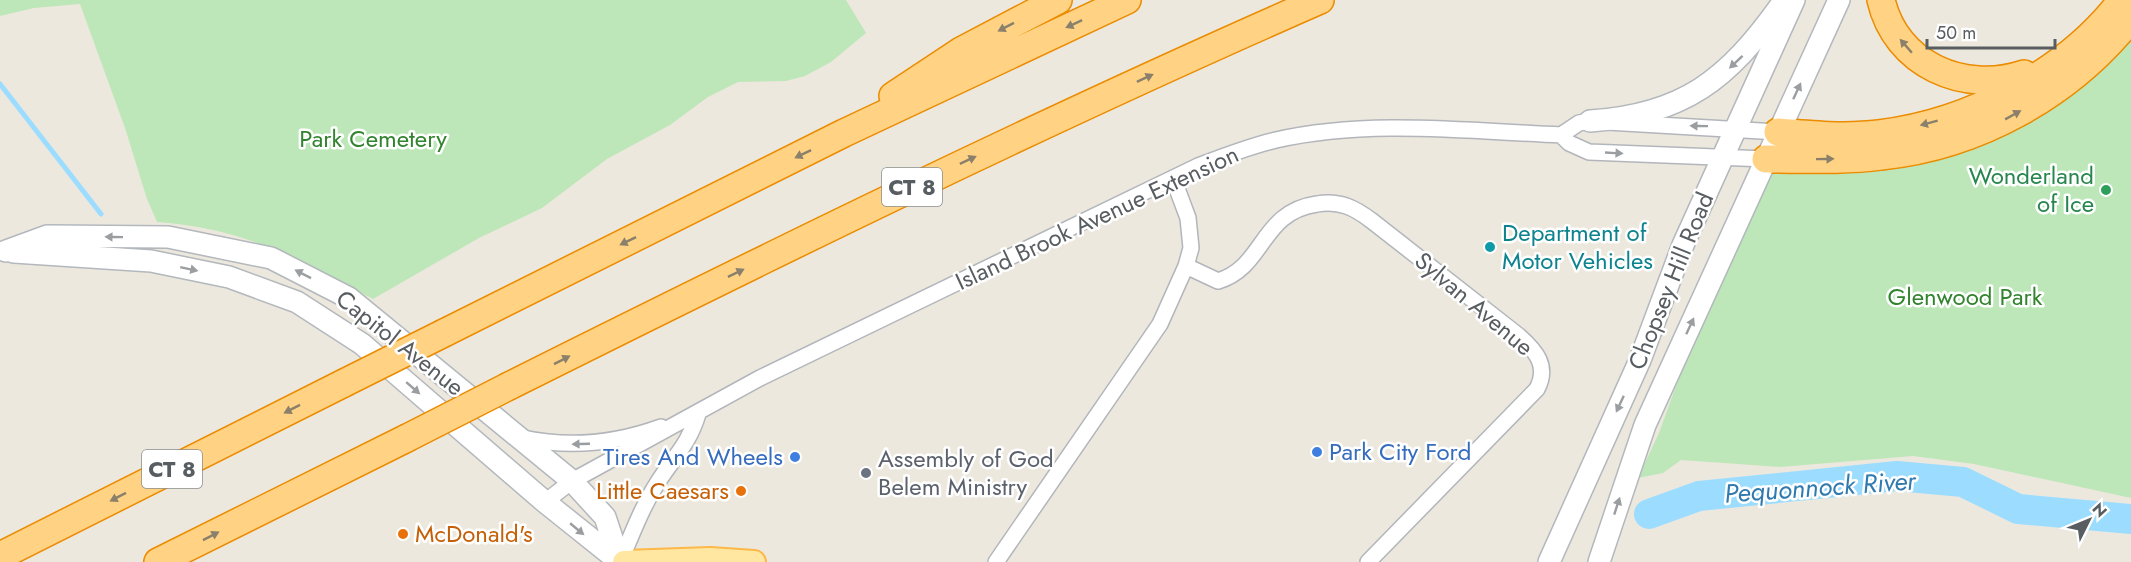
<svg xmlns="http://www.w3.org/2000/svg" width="2131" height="562" viewBox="0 0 2131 562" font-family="Jost,sans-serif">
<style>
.green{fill:#bde7b8}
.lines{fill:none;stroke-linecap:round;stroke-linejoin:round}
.stream{stroke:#9cddff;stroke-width:5}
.river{stroke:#9cddff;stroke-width:30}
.street-casing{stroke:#b2b6bb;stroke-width:18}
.secondary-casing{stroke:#b3b8bd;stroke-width:24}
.primary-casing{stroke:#fcb848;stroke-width:26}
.highway-casing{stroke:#eb8b00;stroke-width:30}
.street{stroke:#fff;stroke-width:15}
.secondary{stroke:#fff;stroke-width:21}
.primary{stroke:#ffe7a1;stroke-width:22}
.highway{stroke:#ffd383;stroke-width:27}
.highway-bridge-casing{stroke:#eb8b00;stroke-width:30;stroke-linecap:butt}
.highway-bridge{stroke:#ffd383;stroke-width:27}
.oneway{fill:#8a806b}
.oneway2{fill:#9b9ea0}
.leisure-dot{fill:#2e9e5b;stroke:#fff;stroke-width:2}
.culture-dot{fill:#0f9aa8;stroke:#fff;stroke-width:2}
.shop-dot{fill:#3f7fe0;stroke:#fff;stroke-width:2}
.worship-dot{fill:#6b7280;stroke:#fff;stroke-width:2}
.food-dot{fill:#e8710a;stroke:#fff;stroke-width:2}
.labels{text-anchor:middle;stroke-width:5;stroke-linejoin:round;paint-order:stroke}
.shield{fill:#fff;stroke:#8a8e90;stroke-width:1.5}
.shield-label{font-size:22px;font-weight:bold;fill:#585d61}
.park-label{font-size:24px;fill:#31832e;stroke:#fff}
.leisure-label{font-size:24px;fill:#27864d;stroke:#fff;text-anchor:end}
.street-label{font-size:24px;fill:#585d61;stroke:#fff}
.culture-label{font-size:24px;fill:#0d838f;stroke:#fff;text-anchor:start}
.shop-label{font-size:24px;fill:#366cbe;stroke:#fff;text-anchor:start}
.worship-label{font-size:24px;fill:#5b616d;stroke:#fff;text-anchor:start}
.food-label{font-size:24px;fill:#c56008;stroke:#fff;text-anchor:end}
.water-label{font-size:26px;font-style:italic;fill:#307aaf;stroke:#fff}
</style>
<rect width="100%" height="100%" fill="#ede8de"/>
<path class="green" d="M 0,0 L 846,0 L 866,33 L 831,62 L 805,76 L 786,81 L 738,82 L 708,97 L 670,125 L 607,159 L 542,208 L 479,238 L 373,299 C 294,258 249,229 157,222 L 147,199 L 125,128 L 80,4 L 34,8 L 0,16 Z
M 2131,35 L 2131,498 L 1974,464 L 1913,456 L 1780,467 L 1681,460 L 1663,473 L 1638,478 L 1659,433 L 1735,222 L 1772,144 L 1854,148 Z"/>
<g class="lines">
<path class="stream" d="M 0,84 L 101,214"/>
<path class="river" d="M 1649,514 L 1699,496 L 1897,476 L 1963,482 L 2018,509 L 2131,519"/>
<defs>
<path id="street" d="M 1561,135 L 1569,143 L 1589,152 L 1766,159
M 1186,266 L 1218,281 C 1265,267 1260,212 1317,204 C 1340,200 1355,208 1372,221 L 1519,336 C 1536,351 1549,366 1537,389 L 1368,562
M 523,438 C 569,448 617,443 661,427
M 545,502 L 572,481 L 760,378 L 1198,166 C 1224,156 1250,146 1276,140 C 1368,119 1468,131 1561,135 L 1579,123 L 1590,121 L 1778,132
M 620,562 C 632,534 642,507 658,482 C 674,457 689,444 698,414
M 996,562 L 1160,324 L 1186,266 L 1191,248 L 1188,218 L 1173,178"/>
<path id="secondary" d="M 1590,121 C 1684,115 1728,79 1781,5
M 6,251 L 47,236 L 168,237 L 271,258 L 349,298 L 572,481 L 605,517 L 620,562
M 14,252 L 151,261 L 229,277 L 297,302 L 362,344 L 545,502 L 620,562
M 1549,562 L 1640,360 L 1683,245 L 1794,0
M 1599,562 L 1645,425 L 1839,0"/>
<path id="primary" d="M 624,562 L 710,559 L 754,562"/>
<path id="highway" d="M 1881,0 C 1896,65 1964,94 2024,74
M 893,96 L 961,51 L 1058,0
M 1778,132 C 1811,135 1846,138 1879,134 C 1969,123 2067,73 2122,0
M 1766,159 C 1804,159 1843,161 1881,156 C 1978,146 2070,95 2131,18
M 444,333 L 844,133 L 1127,0
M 509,386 C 777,252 1046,120 1320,0
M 0,556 L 344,383
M 158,562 L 407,438"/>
</defs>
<use href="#street" class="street-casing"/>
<use href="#secondary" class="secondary-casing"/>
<use href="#primary" class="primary-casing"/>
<use href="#highway" class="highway-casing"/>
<use href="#street" class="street"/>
<use href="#secondary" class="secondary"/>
<use href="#primary" class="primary"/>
<use href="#highway" class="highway"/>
<defs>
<path id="highway-bridge" d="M 344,383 L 444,333
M 407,438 L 509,386"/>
</defs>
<use href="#highway-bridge" class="highway-bridge-casing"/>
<use href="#highway-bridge" class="highway-bridge"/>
</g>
<defs><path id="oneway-solid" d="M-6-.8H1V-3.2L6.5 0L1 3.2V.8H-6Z" transform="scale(1.5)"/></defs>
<g class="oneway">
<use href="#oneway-solid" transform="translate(1074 24) rotate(155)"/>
<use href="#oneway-solid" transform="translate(1006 27) rotate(153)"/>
<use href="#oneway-solid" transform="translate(1906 46) rotate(-131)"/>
<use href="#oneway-solid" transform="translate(1145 78) rotate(-25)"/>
<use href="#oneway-solid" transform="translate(2013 115) rotate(-29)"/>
<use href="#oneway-solid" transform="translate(1929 123) rotate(165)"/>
<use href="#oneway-solid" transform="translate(803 154) rotate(154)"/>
<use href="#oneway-solid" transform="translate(1825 159) rotate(-1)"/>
<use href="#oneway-solid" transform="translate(968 160) rotate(-25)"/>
<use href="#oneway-solid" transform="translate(628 241) rotate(154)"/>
<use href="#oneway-solid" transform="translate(736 273) rotate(-26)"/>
<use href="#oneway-solid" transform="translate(562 360) rotate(-27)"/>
<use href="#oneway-solid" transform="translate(292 409) rotate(153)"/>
<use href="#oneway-solid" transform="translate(118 497) rotate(153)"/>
<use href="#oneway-solid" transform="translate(211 536) rotate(-27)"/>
</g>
<g class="oneway2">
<use href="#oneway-solid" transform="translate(1736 62) rotate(137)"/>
<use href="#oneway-solid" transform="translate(1797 91) rotate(-65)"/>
<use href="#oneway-solid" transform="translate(1699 126) rotate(-179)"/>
<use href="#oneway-solid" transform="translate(1614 153) rotate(3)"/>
<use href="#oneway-solid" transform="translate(114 237) rotate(-179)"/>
<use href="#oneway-solid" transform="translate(189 269) rotate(12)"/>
<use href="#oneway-solid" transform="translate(303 274) rotate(-153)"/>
<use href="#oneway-solid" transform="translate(1690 326) rotate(-65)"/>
<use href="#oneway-solid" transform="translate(413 388) rotate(41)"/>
<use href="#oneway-solid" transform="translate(1620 404) rotate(115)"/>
<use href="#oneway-solid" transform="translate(581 444) rotate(178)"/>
<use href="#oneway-solid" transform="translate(1617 506) rotate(-72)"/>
<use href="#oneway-solid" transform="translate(577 529) rotate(40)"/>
</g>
<circle class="leisure-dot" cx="2106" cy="190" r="6"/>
<circle class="culture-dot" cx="1490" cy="247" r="6"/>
<g class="shop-dot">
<circle cx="1317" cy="452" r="6"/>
<circle cx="795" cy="457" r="6"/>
</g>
<circle class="worship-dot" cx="866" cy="473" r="6"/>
<g class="food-dot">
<circle cx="741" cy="491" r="6"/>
<circle cx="403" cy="534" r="6"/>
</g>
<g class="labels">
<g class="shield">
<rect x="882" y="168" width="60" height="38" rx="4.5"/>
<rect x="142" y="450" width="60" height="38" rx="4.5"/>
</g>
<g class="shield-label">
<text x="912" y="195">CT 8</text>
<text x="172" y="477">CT 8</text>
</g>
<g class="park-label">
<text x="373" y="147">Park Cemetery</text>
<text x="1965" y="305">Glenwood Park</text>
</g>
<g class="leisure-label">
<text x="2094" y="184">Wonderland<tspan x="2094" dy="28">of Ice</tspan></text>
</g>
<g class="street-label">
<text transform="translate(1097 218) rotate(-25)" y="8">Island Brook Avenue Extension</text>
<text transform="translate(1671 281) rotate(-68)" y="8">Chopsey Hill Road</text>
<text transform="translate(1474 304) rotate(40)" y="8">Sylvan Avenue</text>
<text transform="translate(400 343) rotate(38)" y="8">Capitol Avenue</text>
</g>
<g class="culture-label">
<text x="1502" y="241">Department of<tspan x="1502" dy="28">Motor Vehicles</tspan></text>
</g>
<g class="shop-label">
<text x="1329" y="460">Park City Ford</text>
<text x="783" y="465" text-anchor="end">Tires And Wheels</text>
</g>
<g class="worship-label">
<text x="878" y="467">Assembly of God<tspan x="878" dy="28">Belem Ministry</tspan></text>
</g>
<g class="food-label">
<text x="729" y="499">Little Caesars</text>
<text x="415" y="542" text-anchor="start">McDonald's</text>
</g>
<g class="water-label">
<text transform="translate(1820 487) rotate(-4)" y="9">Pequonnock River</text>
</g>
</g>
<g transform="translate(2089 520) rotate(47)" stroke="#ffffff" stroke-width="4.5" paint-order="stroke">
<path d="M0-4.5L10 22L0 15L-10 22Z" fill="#585d61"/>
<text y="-9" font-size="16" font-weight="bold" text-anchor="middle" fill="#585d61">N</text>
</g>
<path d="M1927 39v9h128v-9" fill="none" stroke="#585d61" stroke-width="3"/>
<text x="1936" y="39" font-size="18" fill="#585d61" stroke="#ffffff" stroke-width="4.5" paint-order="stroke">50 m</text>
</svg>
